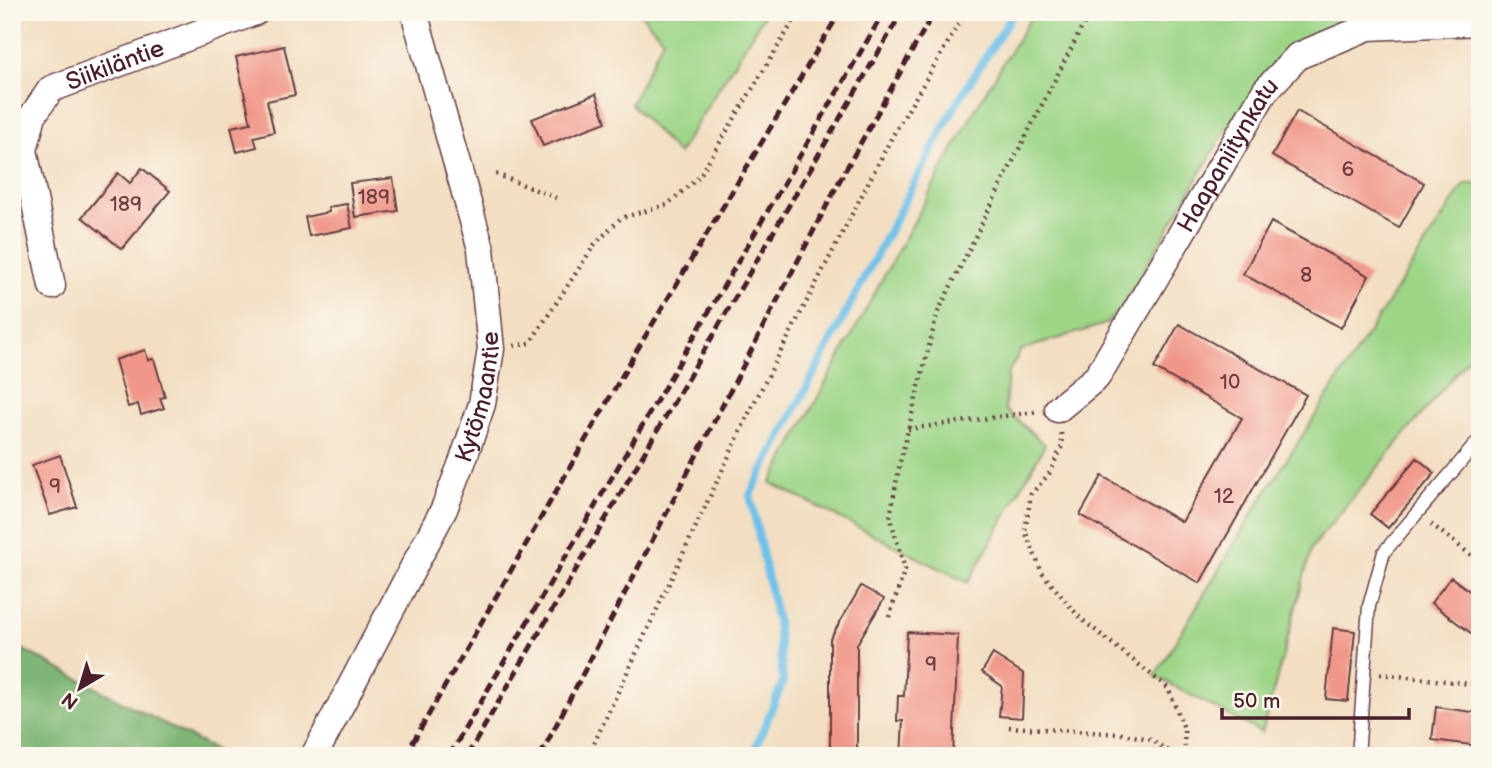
<svg xmlns="http://www.w3.org/2000/svg" width="1492" height="768" viewBox="0 0 1492 768" font-family="'Balsamiq Sans',sans-serif">
<style>
.green{fill:#9dd587;stroke:#747a59;stroke-width:2}
.forest{fill:#7eb674;stroke:#646a50;stroke-width:2}
.lines{fill:none;stroke-linecap:round;stroke-linejoin:round}
.stream{stroke:#6dc1e9;stroke-width:8}
.building{fill:#f09789}
.lane-casing{stroke:#633c42;stroke-width:15}
.street-casing{stroke:#633c42;stroke-width:29}
.path{stroke:#633c42;stroke-width:4.5;stroke-dasharray:2 5;stroke-linecap:butt}
.lane{stroke:#fff;stroke-width:12}
.street{stroke:#fff;stroke-width:26}
.rail{stroke:#4a1f2b;stroke-width:5;stroke-dasharray:10 5;stroke-linecap:butt}
.labels{text-anchor:middle;stroke-width:7;stroke-linejoin:round;paint-order:stroke}
.number-label{font-size:21px;fill:#743d42}
.street-label{font-size:24px;fill:#4a1f2b;stroke:#fbf7ec}
</style>
<rect width="100%" height="100%" fill="#fbf7ec"/>
<filter id="ink" filterUnits="userSpaceOnUse"><feTurbulence type="fractalNoise" baseFrequency=".0143" numOctaves="2"/><feDisplacementMap in="SourceGraphic" scale="14" xChannelSelector="R" yChannelSelector="G"/><feConvolveMatrix kernelMatrix="1 2 1 2 8 2 1 2 1" color-interpolation-filters="sRGB"/></filter>
<filter id="wash" filterUnits="userSpaceOnUse"><feTurbulence type="fractalNoise" baseFrequency=".00686" numOctaves="4" result="noise"/><feDisplacementMap in="SourceGraphic" scale="28" xChannelSelector="R" yChannelSelector="G"/><feGaussianBlur stdDeviation="1.57" result="paint"/><feColorMatrix in="noise" values="0 0 0 0 0 0 0 0 0 0 0 0 0 0 0 0 0 1.4 0 .05"/><feComposite in="paint" operator="in"/></filter>
<g filter="url(#wash)">
<rect width="100%" height="100%" fill="#f2dec1"/>
<path class="green" d="M 639,12 L 766,12 L 678,154 L 631,104 L 663,39 Z
M 1034,12 L 1369,12 L 1364,13 L 1298,41 L 1230,123 L 1123,306 L 1105,324 L 1021,350 L 1008,373 L 1005,409 L 1045,445 L 968,583 L 771,483 L 976,108 Z
M 1464,184 L 1480,184 L 1480,344 L 1312,547 L 1262,733 L 1155,676 L 1254,511 Z"/>
<path class="forest" d="M 12,644 L 226,756 L 12,756 Z"/>
<g class="lines">
<path class="stream" d="M 752,756 L 783,682 L 777,621 L 750,495 L 956,104 L 1014,12"/>
</g>
<g id="blocks">
<path class="building" d="M 284,46 L 295,95 L 267,101 L 274,132 L 254,137 L 257,147 L 237,152 L 231,127 L 251,123 L 236,57 Z
M 596,94 L 606,122 L 543,146 L 532,119 Z
M 1297,111 L 1424,183 L 1399,228 L 1272,156 Z
M 142,168 L 170,191 L 122,249 L 82,217 L 118,173 L 130,183 Z
M 393,178 L 398,211 L 355,217 L 350,183 Z
M 347,204 L 352,228 L 309,236 L 305,217 L 329,212 L 328,207 Z
M 1271,222 L 1369,276 L 1341,328 L 1243,274 Z
M 1179,324 L 1306,395 L 1200,583 L 1080,515 L 1102,476 L 1182,522 L 1242,418 L 1154,368 Z
M 145,350 L 148,360 L 154,359 L 165,397 L 160,398 L 164,408 L 141,415 L 138,404 L 128,407 L 115,360 Z
M 60,455 L 77,507 L 50,515 L 32,465 Z
M 1417,458 L 1435,473 L 1388,528 L 1370,514 Z
M 1451,577 L 1480,599 L 1480,640 L 1431,603 Z
M 861,586 L 884,599 L 857,644 L 857,756 L 830,756 L 830,639 Z
M 1333,628 L 1355,631 L 1348,701 L 1326,699 Z
M 907,632 L 958,635 L 953,756 L 901,756 L 903,721 L 897,721 L 898,696 L 904,696 Z
M 993,654 L 1024,674 L 1022,718 L 999,716 L 1002,686 L 982,672 Z
M 1436,707 L 1480,713 L 1480,746 L 1432,740 Z"/>
</g>
</g>
<g filter="url(#ink)">
<use href="#blocks" fill-opacity="0" stroke="#633c42" stroke-width="2"/>
<g class="lines">
<defs>
<path id="lane" d="M 1358,756 L 1369,606 L 1384,552 L 1480,439"/>
<g id="street">
<path id="s1" d="M 52,286 L 24,150 L 33,115 L 51,89 L 255,12"/>
<path id="s2" d="M 1058,409 L 1097,377 L 1265,91 L 1298,56 L 1368,27 L 1480,22"/>
<path id="s3" d="M 314,756 L 444,509 L 463,460 L 482,404 L 491,349 L 481,249 L 414,12"/>
</g>
</defs>
<use href="#lane" class="lane-casing"/>
<use href="#street" class="street-casing"/>
<path class="path" d="M 496,174 L 556,198
M 514,346 L 530,343 L 595,244 L 621,218 L 667,205 L 699,177 L 799,12
M 908,429 L 1035,412
M 1061,433 L 1062,446 L 1049,474 L 1031,494 L 1025,531 L 1042,573 L 1080,618 L 1168,688 L 1184,728 L 1185,756
M 1431,524 L 1480,562
M 889,617 L 905,569 L 890,517 L 900,462 L 937,314 L 1015,157 L 1090,12
M 1380,674 L 1480,685
M 1009,727 L 1122,734 L 1150,739 L 1175,756
M 588,756 L 752,407 L 892,137 L 966,12"/>
<use href="#lane" class="lane"/>
<use href="#street" class="street"/>
<path class="rail" d="M 405,756 L 634,355 L 840,12
M 449,756 L 884,12
M 467,756 L 902,12
M 540,756 L 841,178 L 934,12"/>
</g>
</g>
<g class="labels">
<g class="number-label">
<text x="1348" y="176">6</text>
<text x="374" y="204">189</text>
<text x="126" y="211">189</text>
<text x="1306" y="282">8</text>
<text x="1230" y="389">10</text>
<text x="55" y="493">9</text>
<text x="1224" y="503">12</text>
<text x="931" y="671">9</text>
</g>
<g class="street-label">
<text dy="8" stroke="none"><textPath href="#s1" startOffset="275">Siikiläntie</textPath></text>
<text dy="8" stroke="none"><textPath href="#s2" startOffset="308">Haapaniitynkatu</textPath></text>
<text dy="8" stroke="none"><textPath href="#s3" startOffset="397">Kytömaantie</textPath></text>
</g>
</g>
<rect width="1492" height="768" fill="none" stroke="#fbf7ec" stroke-width="42"/>
<g transform="translate(80 688) rotate(218)" stroke="#fbf7ec" stroke-width="5" paint-order="stroke">
<path d="M0-5L12 26L0 18L-12 26Z" fill="#4a1f2b"/>
<text y="-10" font-size="19" font-weight="bold" text-anchor="middle" fill="#4a1f2b">N</text>
</g>
<path d="M1222 708v10h187v-10" fill="none" stroke="#4a1f2b" stroke-width="3.5"/>
<text x="1233" y="708" font-size="21" fill="#4a1f2b" stroke="#fbf7ec" stroke-width="5" paint-order="stroke">50 m</text>
</svg>
